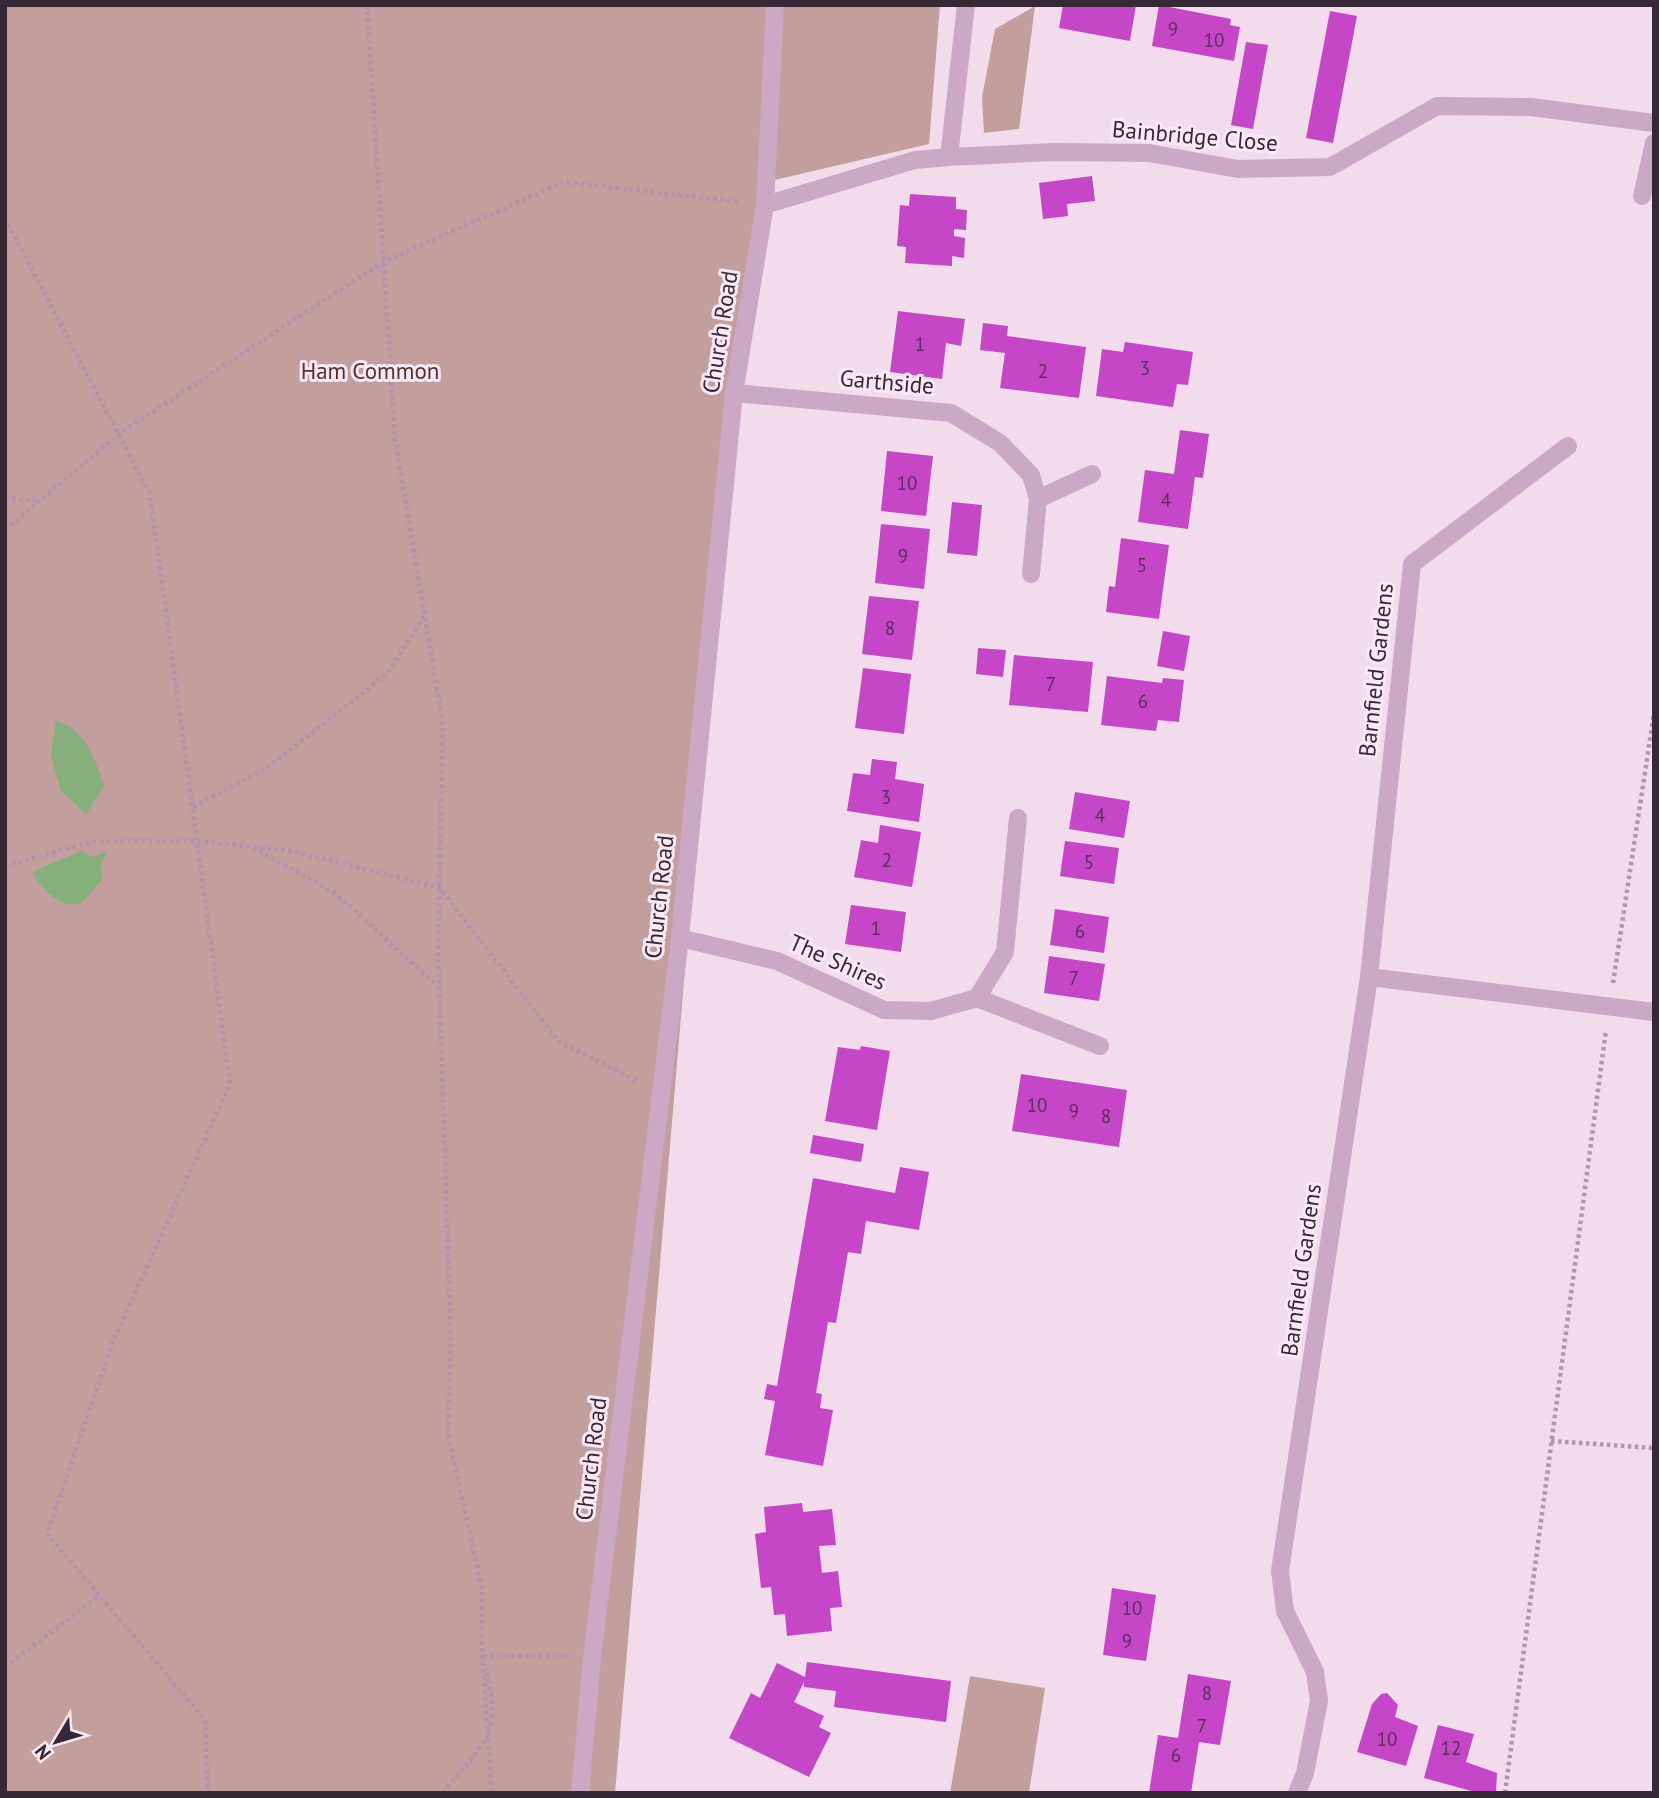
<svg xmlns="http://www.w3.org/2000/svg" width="1659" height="1798" viewBox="0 0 1659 1798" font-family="'PT Sans',sans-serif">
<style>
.green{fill:#c29f9c}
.water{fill:#86b07b}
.building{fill:#c546c7}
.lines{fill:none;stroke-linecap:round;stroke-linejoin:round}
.path{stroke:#b692b0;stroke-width:4.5;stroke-dasharray:3.5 3.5;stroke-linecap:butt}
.minor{stroke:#cba8c4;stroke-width:18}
.labels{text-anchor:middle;stroke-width:6;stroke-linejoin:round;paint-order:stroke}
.number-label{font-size:19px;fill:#5a305a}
.street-label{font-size:23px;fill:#372836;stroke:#fae9f5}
.park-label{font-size:23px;fill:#56302c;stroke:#fae9f5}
</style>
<rect width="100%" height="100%" fill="#f2dcec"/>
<path class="green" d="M 5,5 L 940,5 L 929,144 L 766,182 L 734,393 L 615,1793 L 5,1793 Z
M 1035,6 L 1019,129 L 984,133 L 982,97 L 995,29 Z
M 970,1676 L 1045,1688 L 1029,1793 L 950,1793 Z"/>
<path class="water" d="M 56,721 C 85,728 96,761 104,787 L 86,814 L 61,791 L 51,756 Z
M 81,851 L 91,857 L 107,852 L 101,865 L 102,880 C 95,886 90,896 83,901 C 66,914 41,888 33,875 L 35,871 Z"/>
<path class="building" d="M 1063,5 L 1136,5 L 1130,41 L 1059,28 Z
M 1159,5 L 1231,19 L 1230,25 L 1240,27 L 1234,61 L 1152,46 Z
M 1330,11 L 1357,16 L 1333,143 L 1306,138 Z
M 1246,42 L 1268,45 L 1253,129 L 1231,125 Z
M 1092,176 L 1095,201 L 1067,204 L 1068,216 L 1043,219 L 1039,183 Z
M 910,194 L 956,197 L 956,209 L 967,210 L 966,230 L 954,229 L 954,236 L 965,238 L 964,258 L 952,256 L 952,266 L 905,263 L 906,247 L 897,246 L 900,205 L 909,206 Z
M 898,311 L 965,319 L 961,346 L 946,343 L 942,379 L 890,372 Z
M 983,323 L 1008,326 L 1007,336 L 1086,347 L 1079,398 L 1000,388 L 1005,353 L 980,350 Z
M 1125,342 L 1193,352 L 1188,385 L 1177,384 L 1173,407 L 1096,396 L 1102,349 L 1123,352 Z
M 1180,430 L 1209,434 L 1203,478 L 1195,477 L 1188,529 L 1138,522 L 1145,470 L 1174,474 Z
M 887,451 L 933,456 L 926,516 L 881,511 Z
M 952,502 L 982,505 L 977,556 L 947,553 Z
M 881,524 L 930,529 L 924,589 L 875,583 Z
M 1121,538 L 1169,545 L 1159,619 L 1106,612 L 1109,586 L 1115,587 Z
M 869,596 L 919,601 L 912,660 L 862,654 Z
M 1163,631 L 1190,636 L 1184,671 L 1157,666 Z
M 978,648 L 1006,650 L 1003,677 L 976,674 Z
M 1014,655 L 1093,662 L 1088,712 L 1009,705 Z
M 863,668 L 911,674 L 904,734 L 855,728 Z
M 1107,676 L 1162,683 L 1163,678 L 1184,680 L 1179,722 L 1158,720 L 1156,731 L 1101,725 Z
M 872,759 L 897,762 L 895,779 L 924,784 L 919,822 L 847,811 L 853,773 L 870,775 Z
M 1075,792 L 1130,801 L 1124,838 L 1069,829 Z
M 880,825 L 921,832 L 912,887 L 854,877 L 861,840 L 878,843 Z
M 1065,841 L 1119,848 L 1114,884 L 1060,876 Z
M 851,905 L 906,912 L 901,952 L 845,944 Z
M 1055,909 L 1109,917 L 1104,953 L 1050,945 Z
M 1049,956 L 1105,964 L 1099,1001 L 1044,993 Z
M 861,1046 L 890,1051 L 877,1130 L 825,1121 L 838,1047 L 860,1050 Z
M 1021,1074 L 1127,1090 L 1119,1147 L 1012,1131 Z
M 813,1135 L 864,1144 L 861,1162 L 810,1153 Z
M 900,1167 L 929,1172 L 919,1230 L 866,1221 L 861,1254 L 848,1252 L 836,1323 L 828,1322 L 816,1393 L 822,1394 L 820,1408 L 833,1410 L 823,1466 L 765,1455 L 775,1401 L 764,1399 L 767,1384 L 777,1386 L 813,1178 L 895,1193 Z
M 802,1503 L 803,1512 L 832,1509 L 836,1545 L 819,1546 L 822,1573 L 838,1571 L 842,1607 L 830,1608 L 832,1631 L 787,1636 L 785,1614 L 774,1615 L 771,1587 L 761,1588 L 755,1534 L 766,1532 L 764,1507 Z
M 1112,1588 L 1156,1595 L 1146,1661 L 1103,1655 Z
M 807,1662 L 951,1681 L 946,1722 L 834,1707 L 836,1691 L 804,1687 L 804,1682 L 794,1702 L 824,1716 L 819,1727 L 831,1733 L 809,1777 L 729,1738 L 751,1693 L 760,1698 L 777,1663 L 805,1677 Z
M 1188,1674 L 1231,1681 L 1220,1745 L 1199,1742 L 1191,1793 L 1149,1793 L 1158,1735 L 1178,1738 Z
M 1387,1693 L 1398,1705 L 1395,1717 L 1418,1726 L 1406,1766 L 1357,1752 L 1372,1704 L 1381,1694 Z
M 1438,1725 L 1474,1734 L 1466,1762 L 1497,1773 L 1496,1793 L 1479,1793 L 1424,1778 Z"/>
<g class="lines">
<path class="path" d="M 367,5 L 395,438 L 443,726 L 438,950 L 451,1341 L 448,1434 L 482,1589 L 482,1654 L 492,1793
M 5,218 L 150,494 L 230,1084 L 113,1342 L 47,1534 L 205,1720 L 208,1793
M 5,498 L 39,501
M 5,530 L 119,434 L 383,262 L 564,182 L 740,202
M 193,807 L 265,769 L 362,694 L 389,671 L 425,615
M 253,848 L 335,893 L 438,986
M 5,866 L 95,841 L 197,841 L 293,851 L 440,888 L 559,1042 L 639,1082
M 1613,983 L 1654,713
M 1551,1441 L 1654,1448
M 483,1656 L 569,1656
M 5,1667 L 99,1596
M 443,1793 C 484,1741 503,1738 486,1668
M 1505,1793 L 1606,1030"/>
<path class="minor" d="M 949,157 L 966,5
M 1642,196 L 1654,143
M 765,205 L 915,160 L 949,157 L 1054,152 L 1149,153 L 1238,169 L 1330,167 L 1437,106 L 1531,107 L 1654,123
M 734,393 L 951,413 L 1000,443 L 1031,475 L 1038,499 L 1031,574
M 1038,499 L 1092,474
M 680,938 L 777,961 L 884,1010 L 931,1011 L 977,998 L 1005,952 L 1018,818
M 1369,977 L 1654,1012
M 977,998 L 1100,1046
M 580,1793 L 592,1658 L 680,938 L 734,393 L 765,205 L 775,5
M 1297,1793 L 1305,1773 L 1319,1701 L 1315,1672 L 1285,1611 L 1280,1571 L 1369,977 L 1412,564 L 1568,446"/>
</g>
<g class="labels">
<g class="number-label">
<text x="1173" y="36">9</text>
<text x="1214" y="47">10</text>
<text x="920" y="351">1</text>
<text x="1145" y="375">3</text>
<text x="1043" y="378">2</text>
<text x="907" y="490">10</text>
<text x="1166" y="507">4</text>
<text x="903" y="563">9</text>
<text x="1142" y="572">5</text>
<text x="890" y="635">8</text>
<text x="1051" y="691">7</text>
<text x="1143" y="708">6</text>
<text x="886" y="804">3</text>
<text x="1100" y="822">4</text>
<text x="887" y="867">2</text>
<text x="1089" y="869">5</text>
<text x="876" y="935">1</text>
<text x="1080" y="938">6</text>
<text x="1074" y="985">7</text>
<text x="1037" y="1112">10</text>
<text x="1074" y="1118">9</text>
<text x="1106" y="1123">8</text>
<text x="1132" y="1615">10</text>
<text x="1127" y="1648">9</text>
<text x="1207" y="1700">8</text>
<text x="1202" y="1733">7</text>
<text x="1387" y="1746">10</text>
<text x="1451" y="1755">12</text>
<text x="1176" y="1762">6</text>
</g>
<g class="street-label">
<text transform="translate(1195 136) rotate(5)" y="8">Bainbridge Close</text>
<text transform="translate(720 332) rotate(-81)" y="8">Church Road</text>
<text transform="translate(887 382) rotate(5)" y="8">Garthside</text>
<text transform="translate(1376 670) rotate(-84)" y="8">Barnfield Gardens</text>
<text transform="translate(659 897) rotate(-84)" y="8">Church Road</text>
<text transform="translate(838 962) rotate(24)" y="8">The Shires</text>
<text transform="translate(1301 1270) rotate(-82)" y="8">Barnfield Gardens</text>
<text transform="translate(591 1459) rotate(-83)" y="8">Church Road</text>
</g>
<g class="park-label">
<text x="370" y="379">Ham Common</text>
</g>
</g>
<rect width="1659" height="1798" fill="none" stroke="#372836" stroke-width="14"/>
<g transform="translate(56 1742) rotate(232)" stroke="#fae9f5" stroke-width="5" paint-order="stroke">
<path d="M0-5L12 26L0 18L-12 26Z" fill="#372836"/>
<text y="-10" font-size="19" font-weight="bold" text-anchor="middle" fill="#372836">N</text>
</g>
</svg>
